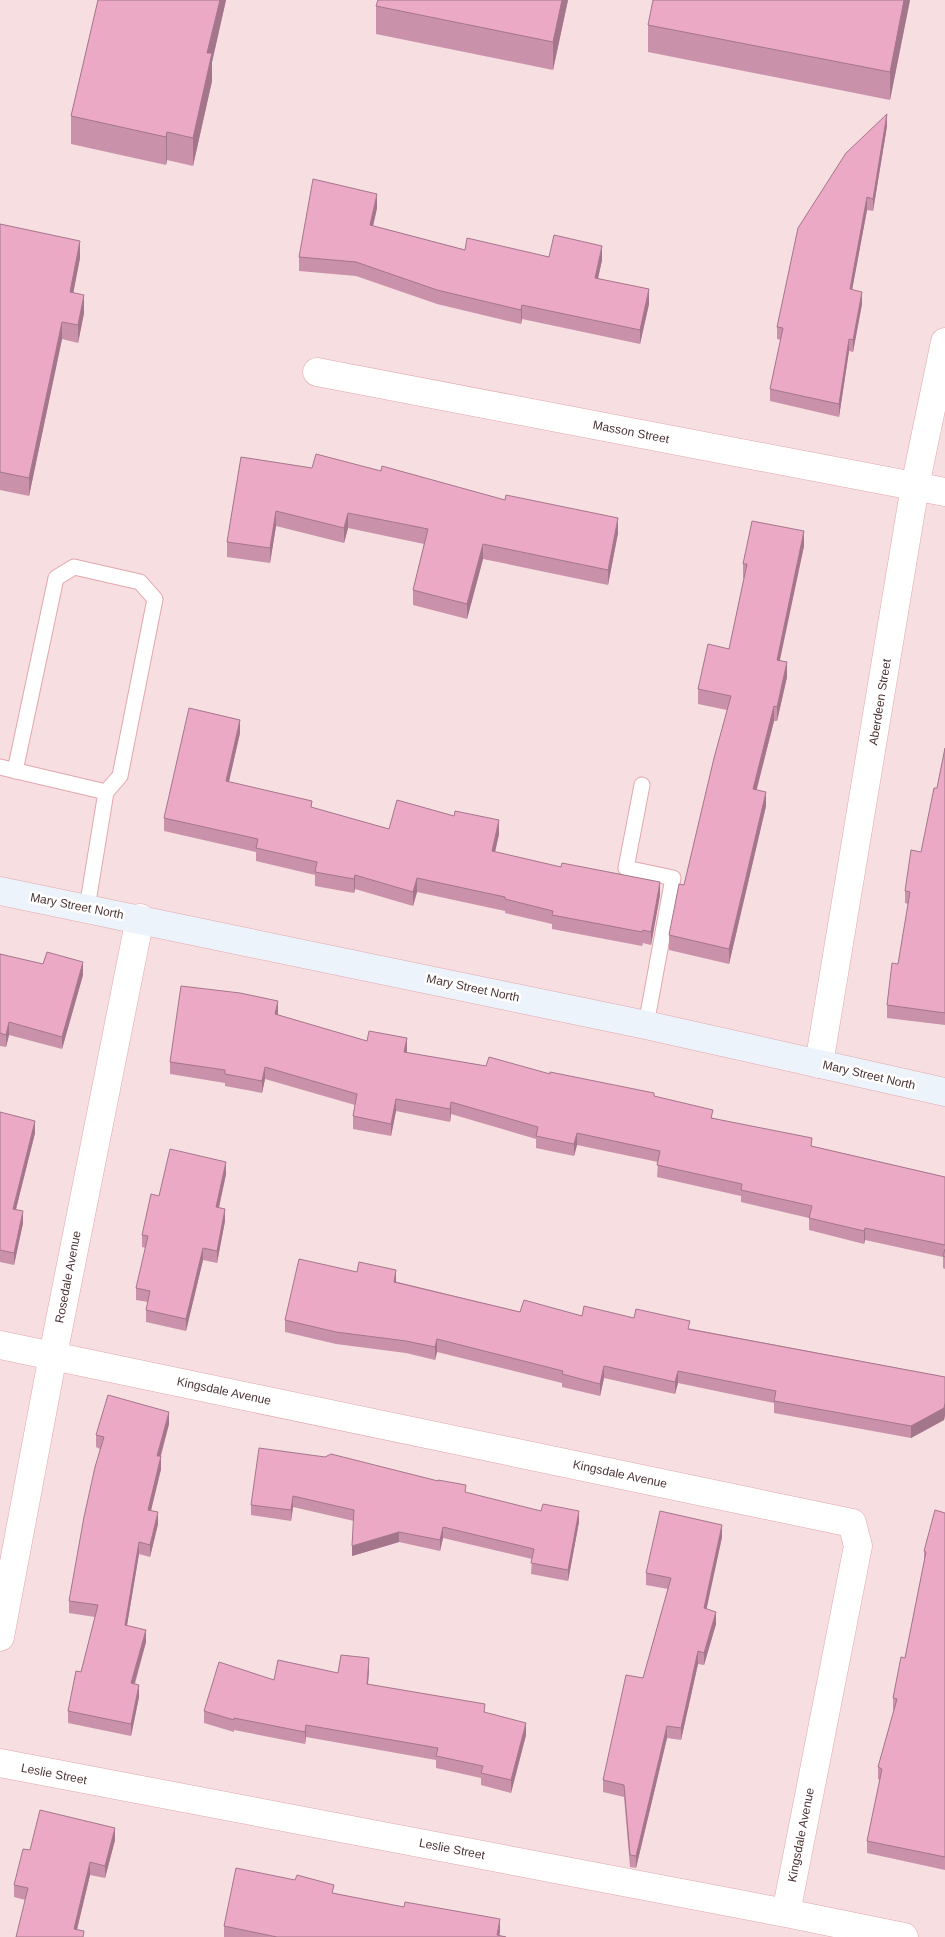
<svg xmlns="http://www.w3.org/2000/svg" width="945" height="1937" viewBox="0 0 945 1937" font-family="Helvetica,sans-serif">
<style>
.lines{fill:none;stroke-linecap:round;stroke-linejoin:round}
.lane-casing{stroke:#e2a6ac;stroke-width:17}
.street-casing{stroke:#e2a6ac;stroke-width:29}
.secondary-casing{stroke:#e2a6ac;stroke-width:29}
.lane{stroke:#fff;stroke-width:15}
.street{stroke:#fff;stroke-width:28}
.secondary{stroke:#ecf3fb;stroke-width:28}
.wall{fill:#ca91aa}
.shaded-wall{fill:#a4768b}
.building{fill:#eba9c6;stroke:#a4768b}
.labels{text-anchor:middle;stroke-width:5;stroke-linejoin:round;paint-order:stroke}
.street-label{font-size:12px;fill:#4b3335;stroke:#fff}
</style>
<rect width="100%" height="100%" fill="#f7dee0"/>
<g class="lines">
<defs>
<path id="lane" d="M 0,767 L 106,792
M 15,771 L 56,578 L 74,567 L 140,582 L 155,599 L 120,776 L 106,792 L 87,908
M 642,785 L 626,868 L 673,878 L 646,1025"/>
<path id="street" d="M 317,372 L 945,492
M 819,1064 L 915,486 L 945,342
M 0,1345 L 852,1523 L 858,1546 L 786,1913
M 0,1637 L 53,1355 L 140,918
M 0,1763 L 786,1913 L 904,1937"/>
<path id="secondary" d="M 0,891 L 646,1025 L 945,1092"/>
</defs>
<use href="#lane" class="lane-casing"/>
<use href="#street" class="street-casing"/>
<use href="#secondary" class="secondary-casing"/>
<use href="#lane" class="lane"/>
<use href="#street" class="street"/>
<use href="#secondary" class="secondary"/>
</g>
<path class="wall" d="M 98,0 L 226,0 L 212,62 L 212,81 L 193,166 L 167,160 L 166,165 L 71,144 L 71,116 Z
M 378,0 L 568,0 L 553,70 L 376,34 L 376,6 Z
M 910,0 L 890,100 L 648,52 L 648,25 Z
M 887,126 L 873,211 L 867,210 L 852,290 L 862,304 L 853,352 L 849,351 L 839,417 L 770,401 L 770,389 L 781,340 L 777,339 L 777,327 Z
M 377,208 L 373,226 L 465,250 L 549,257 L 602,260 L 598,278 L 649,304 L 640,344 L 522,319 L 521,324 L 437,304 L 356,276 L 299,271 L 299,257 Z
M 0,224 L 80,258 L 73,293 L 84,313 L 78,343 L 62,339 L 29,496 L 0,490 Z
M 241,457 L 618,533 L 608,585 L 483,559 L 467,619 L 413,605 L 413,590 L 424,544 L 348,528 L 344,543 L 276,526 L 270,563 L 227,557 L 227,542 Z
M 804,546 L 779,660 L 787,677 L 777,721 L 774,721 L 757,789 L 766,806 L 729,964 L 669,950 L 669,935 L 684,885 L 727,710 L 698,704 L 698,689 L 729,649 L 744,578 L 743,578 L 743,564 Z
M 240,733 L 229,782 L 312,808 L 389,829 L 499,834 L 495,852 L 660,895 L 651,945 L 643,943 L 642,946 L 552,929 L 552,924 L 505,913 L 505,911 L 417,892 L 413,906 L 355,889 L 354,893 L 315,886 L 315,875 L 256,861 L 256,852 L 164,831 L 164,818 Z
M 945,748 L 945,1025 L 887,1018 L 887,1005 L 898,964 L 908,904 L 905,903 L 905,891 L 921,852 L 937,788 Z
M 0,954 L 83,975 L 62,1049 L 9,1035 L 6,1047 L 0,1046 Z
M 278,1013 L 277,1015 L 367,1041 L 407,1050 L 407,1053 L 486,1066 L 550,1074 L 654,1096 L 713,1118 L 812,1146 L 945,1177 L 945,1269 L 943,1268 L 943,1257 L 865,1240 L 864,1244 L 809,1230 L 809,1218 L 741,1202 L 741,1196 L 657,1177 L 658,1162 L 577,1145 L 574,1156 L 536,1148 L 536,1139 L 451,1114 L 450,1122 L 396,1111 L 391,1136 L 353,1129 L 353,1116 L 355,1105 L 265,1079 L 262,1093 L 225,1086 L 225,1083 L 170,1074 L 170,1062 Z
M 0,1112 L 35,1133 L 16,1209 L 23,1223 L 14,1265 L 0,1262 Z
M 226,1174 L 219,1208 L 225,1221 L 217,1263 L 203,1260 L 186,1331 L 146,1322 L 146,1310 L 148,1302 L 136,1300 L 136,1288 L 146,1248 L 142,1247 L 142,1235 L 159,1196 Z
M 357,1272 L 520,1312 L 634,1318 L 945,1377 L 945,1415 L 944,1420 L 911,1438 L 774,1413 L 774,1403 L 678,1383 L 675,1394 L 604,1378 L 600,1396 L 562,1387 L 562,1383 L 437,1352 L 435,1360 L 406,1353 L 336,1344 L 285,1332 L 285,1320 Z
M 169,1424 L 161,1456 L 161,1469 L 151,1511 L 158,1524 L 150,1557 L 139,1554 L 127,1625 L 146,1642 L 135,1684 L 139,1697 L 131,1736 L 68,1723 L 68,1711 L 81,1672 L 95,1617 L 69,1613 L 69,1601 L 100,1449 L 96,1447 L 96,1435 Z
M 325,1457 L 579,1522 L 568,1581 L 531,1574 L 532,1559 L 443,1538 L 440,1551 L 399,1542 L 352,1556 L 354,1521 L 293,1507 L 291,1521 L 251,1515 L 251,1505 Z
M 945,1513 L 945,1870 L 867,1853 L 867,1841 L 880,1780 L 878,1779 L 878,1767 L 894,1710 L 893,1710 L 893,1698 L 905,1658 L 924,1562 L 924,1551 Z
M 722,1537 L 706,1609 L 716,1624 L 704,1665 L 698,1664 L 681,1740 L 667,1738 L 636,1868 L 630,1867 L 624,1797 L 603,1792 L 603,1780 L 643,1678 L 668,1589 L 646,1585 L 646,1573 Z
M 369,1670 L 368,1684 L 485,1712 L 526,1735 L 511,1793 L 481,1785 L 481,1778 L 436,1768 L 436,1760 L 306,1737 L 305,1744 L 234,1730 L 234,1732 L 204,1723 L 204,1711 L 274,1680 Z
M 115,1840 L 105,1878 L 90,1875 L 77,1930 L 84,1937 L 25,1900 L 14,1897 L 14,1885 L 30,1850 Z
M 334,1893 L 500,1931 L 499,1936 L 506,1937 L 224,1937 L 224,1926 Z"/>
<path class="shaded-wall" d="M 220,0 L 226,0 L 212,62 L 212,81 L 193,166 L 193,138 L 207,53 Z
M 562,0 L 568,0 L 553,70 L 553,42 Z
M 904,0 L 910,0 L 890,100 L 890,72 Z
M 887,114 L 887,126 L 873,211 L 873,199 Z
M 167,132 L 167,160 L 166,165 L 166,137 Z
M 377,194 L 377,208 L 370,239 L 370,225 Z
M 867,197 L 867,210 L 850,301 L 850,289 Z
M 80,241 L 80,258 L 70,310 L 70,292 Z
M 602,246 L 602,260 L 595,292 L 595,278 Z
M 649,289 L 649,304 L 640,344 L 640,330 Z
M 862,292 L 862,304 L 853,352 L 853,340 Z
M 84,295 L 84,313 L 78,343 L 78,325 Z
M 522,305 L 522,319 L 521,324 L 521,310 Z
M 62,322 L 62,339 L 29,496 L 29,478 Z
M 849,339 L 849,351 L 839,417 L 839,404 Z
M 276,511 L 276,526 L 270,563 L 270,548 Z
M 348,513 L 348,528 L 344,543 L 344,528 Z
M 618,518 L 618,533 L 608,585 L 608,570 Z
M 804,531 L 804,546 L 777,674 L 777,660 Z
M 483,544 L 483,559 L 467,619 L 467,604 Z
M 787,662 L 787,677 L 777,721 L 777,707 Z
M 774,706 L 774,721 L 753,803 L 753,789 Z
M 240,720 L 240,733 L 226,794 L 226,781 Z
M 766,792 L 766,806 L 729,964 L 729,949 Z
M 499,820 L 499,834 L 492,865 L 492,851 Z
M 355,875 L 355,889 L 354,893 L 354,879 Z
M 417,878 L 417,892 L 413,906 L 413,892 Z
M 660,882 L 660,895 L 651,945 L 651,932 Z
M 83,962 L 83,975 L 62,1049 L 62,1037 Z
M 278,1001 L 278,1013 L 275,1027 L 275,1014 Z
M 9,1022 L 9,1035 L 6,1047 L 6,1035 Z
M 407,1038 L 407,1050 L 404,1065 L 404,1052 Z
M 265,1067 L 265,1079 L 262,1093 L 262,1081 Z
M 396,1099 L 396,1111 L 391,1136 L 391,1124 Z
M 451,1102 L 451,1114 L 450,1122 L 450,1109 Z
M 35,1121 L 35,1133 L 13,1221 L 13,1209 Z
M 577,1133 L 577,1145 L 574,1156 L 574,1144 Z
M 226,1162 L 226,1174 L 216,1220 L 216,1207 Z
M 225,1209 L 225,1221 L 217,1263 L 217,1251 Z
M 23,1211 L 23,1223 L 14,1265 L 14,1253 Z
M 865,1228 L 865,1240 L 864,1244 L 864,1231 Z
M 203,1248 L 203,1260 L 186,1331 L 186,1319 Z
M 396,1270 L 396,1282 L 394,1294 L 394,1282 Z
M 437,1339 L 437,1352 L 435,1360 L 435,1347 Z
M 604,1366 L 604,1378 L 600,1396 L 600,1384 Z
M 678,1371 L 678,1383 L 675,1394 L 675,1382 Z
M 945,1403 L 945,1415 L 944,1420 L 911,1438 L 911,1426 Z
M 169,1412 L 169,1424 L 157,1468 L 157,1456 Z
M 161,1456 L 161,1469 L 148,1522 L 148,1510 Z
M 293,1496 L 293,1507 L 291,1521 L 291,1510 Z
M 579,1511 L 579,1522 L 568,1581 L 568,1570 Z
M 158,1512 L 158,1524 L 150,1557 L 150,1545 Z
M 722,1525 L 722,1537 L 704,1621 L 704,1608 Z
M 443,1527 L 443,1538 L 440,1551 L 440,1540 Z
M 399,1532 L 399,1542 L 352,1556 L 352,1546 Z
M 139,1542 L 139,1554 L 125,1637 L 125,1625 Z
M 716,1612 L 716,1624 L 704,1665 L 704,1653 Z
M 146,1630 L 146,1642 L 131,1695 L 131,1683 Z
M 698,1651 L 698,1664 L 681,1740 L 681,1728 Z
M 369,1658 L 369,1670 L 367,1696 L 367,1684 Z
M 139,1685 L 139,1697 L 131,1736 L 131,1724 Z
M 526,1723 L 526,1735 L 511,1793 L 511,1780 Z
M 306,1725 L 306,1737 L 305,1744 L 305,1732 Z
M 667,1726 L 667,1738 L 636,1868 L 636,1856 Z
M 115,1828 L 115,1840 L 105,1878 L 105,1866 Z
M 90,1862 L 90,1875 L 75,1937 L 74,1929 Z
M 500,1919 L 500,1931 L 499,1937 L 497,1937 Z"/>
<path class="building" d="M 98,0 L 220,0 L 207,53 L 212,53 L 193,138 L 167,132 L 166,137 L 71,116 Z
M 378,0 L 562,0 L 553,42 L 376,6 Z
M 653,0 L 904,0 L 890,72 L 648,25 Z
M 887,114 L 873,199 L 867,197 L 850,289 L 862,292 L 853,340 L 849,339 L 839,404 L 770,389 L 783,328 L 777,327 L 798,228 L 846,153 Z
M 313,179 L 377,194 L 370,225 L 465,250 L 467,238 L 549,257 L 554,235 L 602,246 L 595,278 L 649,289 L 640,330 L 522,305 L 521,310 L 437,290 L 356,262 L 299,257 Z
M 0,224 L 80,241 L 70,292 L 84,295 L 78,325 L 62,322 L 29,478 L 0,472 Z
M 316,454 L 381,471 L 382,466 L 505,500 L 506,495 L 618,518 L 608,570 L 483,544 L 467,604 L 413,590 L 428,529 L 348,513 L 344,528 L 276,511 L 270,548 L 227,542 L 241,457 L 312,468 Z
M 752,521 L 804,531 L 777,660 L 787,662 L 777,707 L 774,706 L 753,789 L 766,792 L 729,949 L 669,935 L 679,884 L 684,885 L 714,758 L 731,696 L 698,689 L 708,644 L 729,649 L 747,564 L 743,564 Z
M 189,708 L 240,720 L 226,781 L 312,801 L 311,807 L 389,829 L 397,800 L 454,816 L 455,811 L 499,820 L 492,851 L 561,867 L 562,863 L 660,882 L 651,932 L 643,930 L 642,932 L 552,915 L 553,911 L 505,899 L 505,897 L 417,878 L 413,892 L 355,875 L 354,879 L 315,872 L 317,862 L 256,848 L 258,839 L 164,818 Z
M 945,748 L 945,1013 L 887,1005 L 892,963 L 898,964 L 910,892 L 905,891 L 911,850 L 921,852 L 934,788 L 937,788 Z
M 47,952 L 83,962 L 62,1037 L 9,1022 L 6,1035 L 0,1033 L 0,954 L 43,964 Z
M 181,986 L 240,993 L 278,1001 L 275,1014 L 367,1041 L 369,1031 L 407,1038 L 404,1052 L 486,1066 L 489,1057 L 550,1074 L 550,1072 L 654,1093 L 654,1096 L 713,1110 L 711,1118 L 812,1138 L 811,1146 L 945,1177 L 945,1245 L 865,1228 L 864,1231 L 809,1218 L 812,1206 L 741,1190 L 742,1184 L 657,1165 L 660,1151 L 577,1133 L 574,1144 L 536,1136 L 538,1127 L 451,1102 L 450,1109 L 396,1099 L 391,1124 L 353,1116 L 357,1094 L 265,1067 L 262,1081 L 225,1074 L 225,1070 L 170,1062 Z
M 0,1112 L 35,1121 L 13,1209 L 23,1211 L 14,1253 L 0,1250 Z
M 170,1149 L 226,1162 L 216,1207 L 225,1209 L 217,1251 L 203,1248 L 186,1319 L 146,1310 L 150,1291 L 136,1288 L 148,1236 L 142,1235 L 151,1194 L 159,1196 Z
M 945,1249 L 945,1257 L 943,1256 Z
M 299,1259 L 357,1272 L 359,1262 L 396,1270 L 394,1282 L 520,1312 L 524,1300 L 582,1316 L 584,1306 L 634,1318 L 636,1309 L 690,1321 L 688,1329 L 945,1377 L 945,1403 L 944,1408 L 911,1426 L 774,1401 L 776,1391 L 678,1371 L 675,1382 L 604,1366 L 600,1384 L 562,1374 L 563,1371 L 437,1339 L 435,1347 L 406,1341 L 336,1332 L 285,1320 Z
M 108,1395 L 169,1412 L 157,1456 L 161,1456 L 148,1510 L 158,1512 L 150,1545 L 139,1542 L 125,1625 L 146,1630 L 131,1683 L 139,1685 L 131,1724 L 68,1711 L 76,1671 L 81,1672 L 98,1605 L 69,1601 L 84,1517 L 95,1467 L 104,1437 L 96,1435 Z
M 259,1448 L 325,1457 L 331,1454 L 438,1481 L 438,1480 L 466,1485 L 465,1492 L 541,1511 L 543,1504 L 579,1511 L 568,1570 L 531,1563 L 534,1549 L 443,1527 L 440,1540 L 399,1532 L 352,1546 L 354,1510 L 293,1496 L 291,1510 L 251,1505 Z
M 935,1510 L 945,1513 L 945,1857 L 867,1841 L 882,1769 L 878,1767 L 897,1699 L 893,1698 L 901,1657 L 905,1658 L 926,1552 L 924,1551 Z
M 660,1511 L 722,1525 L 704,1608 L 716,1612 L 704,1653 L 698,1651 L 681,1728 L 667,1726 L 636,1856 L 630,1855 L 624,1785 L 603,1780 L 626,1675 L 643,1678 L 671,1578 L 646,1573 Z
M 341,1655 L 369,1658 L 367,1684 L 485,1704 L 484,1712 L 526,1723 L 511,1780 L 481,1773 L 483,1766 L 436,1756 L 438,1748 L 306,1725 L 305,1732 L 234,1718 L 234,1720 L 204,1711 L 219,1662 L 274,1680 L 278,1660 L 338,1673 Z
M 40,1810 L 115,1828 L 105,1866 L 90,1862 L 74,1929 L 84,1931 L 83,1937 L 16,1937 L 28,1888 L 14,1885 L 23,1849 L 30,1850 Z
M 236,1868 L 295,1880 L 297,1875 L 334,1885 L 332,1893 L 404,1907 L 405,1902 L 500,1919 L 497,1935 L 506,1937 L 277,1937 L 224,1926 Z"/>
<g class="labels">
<g class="street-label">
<text transform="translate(631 432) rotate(11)" y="4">Masson Street</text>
<text transform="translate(880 702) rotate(-81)" y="4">Aberdeen Street</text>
<text transform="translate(77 906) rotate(11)" y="4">Mary Street North</text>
<text transform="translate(473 988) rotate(12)" y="4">Mary Street North</text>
<text transform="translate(869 1075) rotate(13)" y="4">Mary Street North</text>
<text transform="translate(68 1277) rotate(-79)" y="4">Rosedale Avenue</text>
<text transform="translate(224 1391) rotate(12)" y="4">Kingsdale Avenue</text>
<text transform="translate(620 1474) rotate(12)" y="4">Kingsdale Avenue</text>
<text transform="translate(54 1774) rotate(11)" y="4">Leslie Street</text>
<text transform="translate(801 1835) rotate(-79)" y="4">Kingsdale Avenue</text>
<text transform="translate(452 1849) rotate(11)" y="4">Leslie Street</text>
</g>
</g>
</svg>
